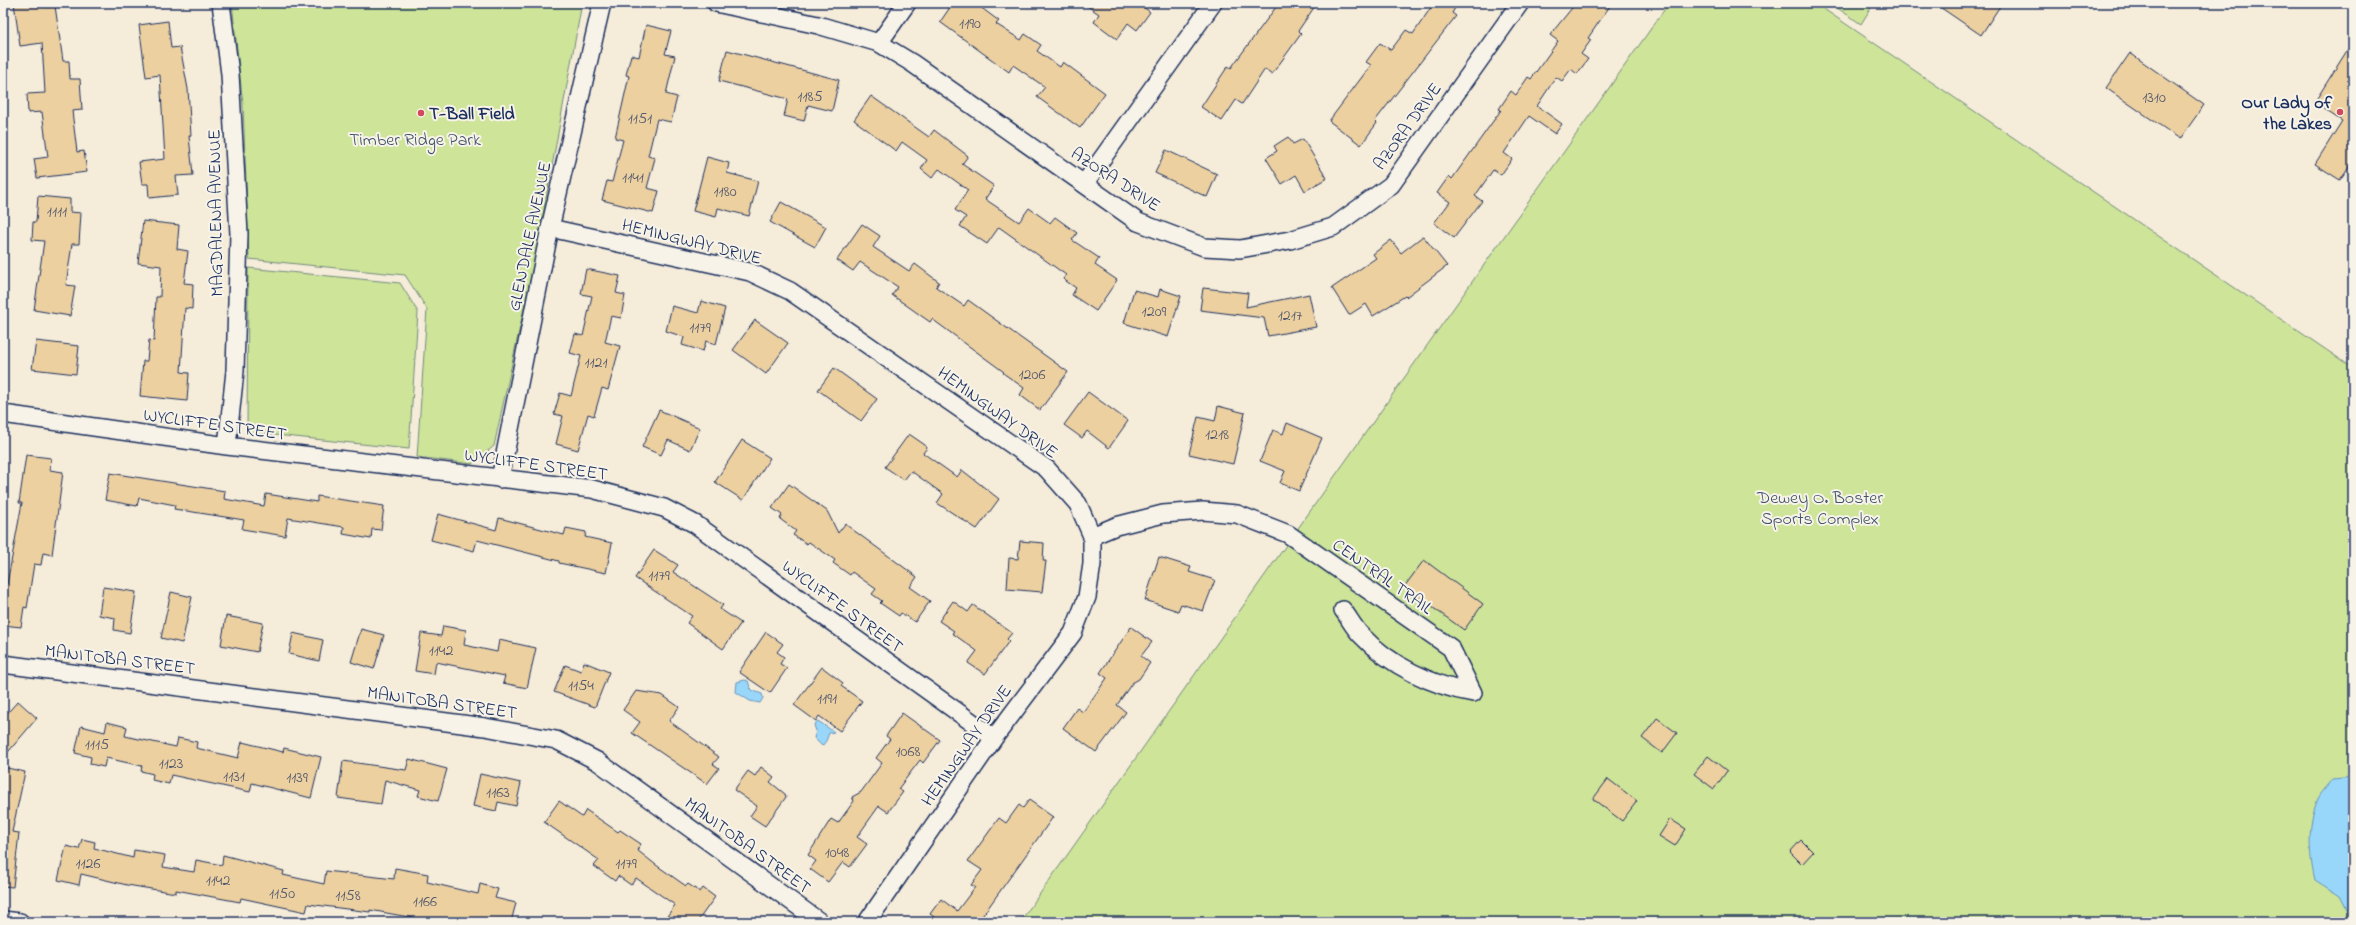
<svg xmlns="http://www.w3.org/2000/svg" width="2356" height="925" viewBox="0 0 2356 925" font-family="'Indie Flower',sans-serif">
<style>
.green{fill:#cde499;stroke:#748a7c}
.water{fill:#99d7fa;stroke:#6794bc}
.building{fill:#edd0a0;stroke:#1b2f5e}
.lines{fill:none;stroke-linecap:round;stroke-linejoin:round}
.street-casing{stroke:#1b2f5e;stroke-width:20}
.street{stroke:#f7f3e8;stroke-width:17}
.poi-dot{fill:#d1495b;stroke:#f7f3e8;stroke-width:1.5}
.labels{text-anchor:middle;stroke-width:4;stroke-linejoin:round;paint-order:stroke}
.number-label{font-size:16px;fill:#50576e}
.poi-label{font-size:18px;font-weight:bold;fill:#1b2f5e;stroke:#f7f3e8;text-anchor:end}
.street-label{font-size:18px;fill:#1b2f5e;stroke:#f7f3e8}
.park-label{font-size:18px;fill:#3f536a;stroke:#f7f3e8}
</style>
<rect width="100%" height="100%" fill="#f5ecda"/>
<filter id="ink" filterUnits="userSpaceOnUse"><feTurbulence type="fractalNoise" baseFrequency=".025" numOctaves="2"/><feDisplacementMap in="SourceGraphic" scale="8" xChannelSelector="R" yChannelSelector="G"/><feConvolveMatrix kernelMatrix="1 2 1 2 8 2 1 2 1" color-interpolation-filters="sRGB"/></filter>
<g filter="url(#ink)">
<path class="green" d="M 232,3 L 582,3 L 536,253 L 494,446 L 472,464 L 417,457 L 427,309 L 405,275 L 249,259 L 243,105 Z
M 1669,3 L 1815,3 L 2353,368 L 2353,922 L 1020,922 Z
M 1830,3 L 1874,3 L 1861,24 Z
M 248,268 L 400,283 L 418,312 L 409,449 L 247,432 Z"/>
<path class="water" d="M 745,680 L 748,681 L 751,690 L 762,694 L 763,698 L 760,703 L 750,701 L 736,692 L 737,682 Z
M 818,721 L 834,732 L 829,733 L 826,741 L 822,746 L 814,738 L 816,731 L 814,725 Z
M 2353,777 L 2353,921 L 2340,896 L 2315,880 C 2309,854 2307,825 2318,799 C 2321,792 2328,786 2333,779 Z"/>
<path class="building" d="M 14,3 L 47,3 L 47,7 L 55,6 L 63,61 L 69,61 L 70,79 L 80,79 L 82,110 L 72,111 L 77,152 L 84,151 L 87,172 L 37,178 L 34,159 L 48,157 L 42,112 L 28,113 L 27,94 L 45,93 L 42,43 L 20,46 Z
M 953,3 L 975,3 L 999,21 L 996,24 L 1021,40 L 1025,34 L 1041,45 L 1037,51 L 1060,67 L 1063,62 L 1105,93 L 1080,128 L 1037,97 L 1045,87 L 1013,65 L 1009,72 L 940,22 Z
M 1083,3 L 1138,3 L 1150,12 L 1137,30 L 1128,23 L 1117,39 L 1094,22 L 1099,14 Z
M 1279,3 L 1317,3 L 1298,31 L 1301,34 L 1272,74 L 1265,69 L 1242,104 L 1236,100 L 1222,121 L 1201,107 L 1228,66 L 1231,68 Z
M 1434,3 L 1458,3 L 1452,13 L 1456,16 L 1375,121 L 1377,123 L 1361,145 L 1329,121 L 1371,65 L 1366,62 L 1380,43 L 1391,50 L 1406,30 L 1413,34 Z
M 1576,3 L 1612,3 L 1588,38 L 1591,40 L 1581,54 L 1588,59 L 1577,74 L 1571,69 L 1562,81 L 1556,77 L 1537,106 L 1562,124 L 1555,134 L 1529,116 L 1504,153 L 1512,159 L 1501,175 L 1493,170 L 1475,196 L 1482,201 L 1454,238 L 1434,223 L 1450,202 L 1437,193 L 1449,176 L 1452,179 L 1501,110 L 1499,109 L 1511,91 L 1516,95 L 1528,77 L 1531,79 L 1558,41 L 1550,35 Z
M 1934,3 L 2002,3 L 1981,35 Z
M 168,21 L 171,48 L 180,47 L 188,89 L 191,136 L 189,136 L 193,175 L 176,176 L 178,195 L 149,198 L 148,184 L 142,184 L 139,162 L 165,159 L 160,75 L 146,77 L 139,25 Z
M 646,25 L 671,31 L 665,54 L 675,56 L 666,94 L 677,97 L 671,122 L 657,119 L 648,156 L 655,158 L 647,188 L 659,191 L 653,213 L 602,200 L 607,181 L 612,182 L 623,140 L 615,138 L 629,76 L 626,75 L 631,55 L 639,57 Z
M 2353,41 L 2353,160 L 2340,180 L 2315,164 L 2342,121 L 2314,103 Z
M 727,50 L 839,80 L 832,111 L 808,105 L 804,121 L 784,116 L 788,99 L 719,81 Z
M 2130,53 L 2204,105 L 2180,139 L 2106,88 Z
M 871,96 L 929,137 L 934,130 L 968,156 L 962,164 L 994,186 L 985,199 L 1019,222 L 1029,208 L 1050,223 L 1055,217 L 1077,233 L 1072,240 L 1099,258 L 1095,265 L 1117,280 L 1096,311 L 1072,295 L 1076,288 L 1063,279 L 1066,275 L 999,227 L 987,244 L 960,226 L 966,217 L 955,210 L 968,190 L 939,169 L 932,178 L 921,169 L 927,160 L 902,142 L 896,151 L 854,120 Z
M 1288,137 L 1293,144 L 1303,139 L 1327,178 L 1305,191 L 1296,175 L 1282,184 L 1266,158 L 1277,151 L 1274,146 Z
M 1166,150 L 1217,174 L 1207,197 L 1155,173 Z
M 707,157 L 729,163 L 727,173 L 758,181 L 749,216 L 718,208 L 716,217 L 693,211 Z
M 38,196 L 70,199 L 70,212 L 81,213 L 79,244 L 72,244 L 66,285 L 75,286 L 70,316 L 34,310 L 44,241 L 32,240 L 33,222 L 36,222 Z
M 781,202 L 826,227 L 815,247 L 770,222 Z
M 143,221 L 179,225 L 177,249 L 188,251 L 184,283 L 193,284 L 192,309 L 185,308 L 181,372 L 189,373 L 187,401 L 140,396 L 143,361 L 147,361 L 149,340 L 154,341 L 156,297 L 160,297 L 161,266 L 138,263 Z
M 862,224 L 880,236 L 873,247 L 909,271 L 915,264 L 939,282 L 936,287 L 964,306 L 968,300 L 1068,372 L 1040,410 L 1020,395 L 1024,388 L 1003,373 L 1004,372 L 932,319 L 930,322 L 892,295 L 898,287 L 860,262 L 853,271 L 837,260 Z
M 1423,236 L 1447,266 L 1406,297 L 1405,296 L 1373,316 L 1366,304 L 1349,315 L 1332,288 L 1376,258 L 1373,254 L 1391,240 L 1401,253 Z
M 586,269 L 620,276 L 616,293 L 625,295 L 621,318 L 611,316 L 605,342 L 620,346 L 608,390 L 602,388 L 594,416 L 588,414 L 578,450 L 556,444 L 563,416 L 554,414 L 560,393 L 571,396 L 581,356 L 570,353 L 575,334 L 583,336 L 592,296 L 581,294 Z
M 1203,288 L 1248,293 L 1246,307 L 1309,294 L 1316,327 L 1268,336 L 1264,318 L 1200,310 Z
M 1160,289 L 1181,296 L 1168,337 L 1124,323 L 1134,290 L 1158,297 Z
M 701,301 L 725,308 L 716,344 L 706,341 L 703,351 L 682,345 L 684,337 L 666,331 L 672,306 L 698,313 Z
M 755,320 L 788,343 L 766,374 L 733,350 Z
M 36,341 L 79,346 L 76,374 L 32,369 Z
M 834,368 L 877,399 L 861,421 L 818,390 Z
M 1088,392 L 1128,421 L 1109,448 L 1087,431 L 1082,438 L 1064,425 Z
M 1218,406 L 1245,413 L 1233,464 L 1189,454 L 1198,417 L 1215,421 Z
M 659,410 L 700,428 L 690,450 L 668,440 L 661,455 L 642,447 Z
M 1287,423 L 1322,438 L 1299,491 L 1280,483 L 1285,471 L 1260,461 L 1273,430 L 1283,434 Z
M 909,434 L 925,445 L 927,448 L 923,453 L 957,477 L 962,470 L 999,499 L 977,529 L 937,503 L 943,494 L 911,471 L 904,480 L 885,467 Z
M 742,440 L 770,458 L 743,500 L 715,482 Z
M 26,455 L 51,458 L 50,470 L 63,472 L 52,555 L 43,553 L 41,565 L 34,564 L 27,608 L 24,607 L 21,627 L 3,625 L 3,583 L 7,584 L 22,503 L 19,503 Z
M 110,473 L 225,491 L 224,499 L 264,506 L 266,494 L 317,502 L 317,496 L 384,506 L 381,530 L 372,529 L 371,539 L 343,534 L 344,527 L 288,518 L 285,536 L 242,529 L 244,520 L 174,509 L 175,505 L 139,498 L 137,506 L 105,500 Z
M 789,484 L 827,511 L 838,533 L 845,524 L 917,577 L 910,587 L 930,601 L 915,622 L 901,613 L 899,616 L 880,603 L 882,601 L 872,594 L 876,589 L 852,572 L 850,575 L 833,563 L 835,560 L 809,542 L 807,544 L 793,535 L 796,531 L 780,519 L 782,515 L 772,508 Z
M 438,514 L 496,530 L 499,518 L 564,535 L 566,528 L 586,532 L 585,537 L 612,543 L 606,573 L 559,563 L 559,561 L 477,540 L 474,551 L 431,540 Z
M 1020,541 L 1044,543 L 1043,561 L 1046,561 L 1042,592 L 1007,589 L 1009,558 L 1018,559 Z
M 654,550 L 678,565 L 673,572 L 723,605 L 720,609 L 741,623 L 723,649 L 687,623 L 692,616 L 635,578 Z
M 1159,557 L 1191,567 L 1189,572 L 1215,580 L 1203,611 L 1181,604 L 1178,611 L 1145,600 Z
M 1424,560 L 1483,604 L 1464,630 L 1404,587 Z
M 103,587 L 136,592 L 130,633 L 114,630 L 115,618 L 99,615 Z
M 171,592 L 192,597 L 182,643 L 161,638 Z
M 953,601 L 968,612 L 973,605 L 1012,633 L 1007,639 L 1009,641 L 985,674 L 968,663 L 977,651 L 952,633 L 954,631 L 939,621 Z
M 226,616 L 263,623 L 257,652 L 221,645 Z
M 443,626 L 466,630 L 464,645 L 497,652 L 499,640 L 536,648 L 527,688 L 503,683 L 505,676 L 436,662 L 434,674 L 415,671 L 421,633 L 441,636 Z
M 1131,627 L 1152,642 L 1141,656 L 1150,663 L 1139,679 L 1132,683 L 1117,705 L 1126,712 L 1096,752 L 1063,728 L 1077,708 L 1083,712 L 1107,678 L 1100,673 Z
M 361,629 L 384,635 L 374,669 L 351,662 Z
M 766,632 L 783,644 L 777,652 L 784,657 L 780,664 L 787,668 L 770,693 L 739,672 Z
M 293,633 L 323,640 L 319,661 L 289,654 Z
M 584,662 L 609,672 L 595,707 L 554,692 L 565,665 L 581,671 Z
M 822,667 L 843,683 L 841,686 L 862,701 L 840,731 L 819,716 L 816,721 L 794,705 Z
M 636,691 L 662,695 L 679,707 L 669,721 L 719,757 L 713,764 L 719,768 L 707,784 L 632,733 L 640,722 L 623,710 Z
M 18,701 L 37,718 L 3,758 L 3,718 Z
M 902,713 L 940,740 L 923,763 L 920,760 L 898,789 L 903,792 L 888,812 L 879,806 L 857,837 L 867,844 L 850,867 L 843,862 L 828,882 L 810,869 L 816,861 L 808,855 L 831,819 L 838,823 L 854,801 L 852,797 L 861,792 L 882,763 L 876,758 L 890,739 L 886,736 Z
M 1657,718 L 1677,733 L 1662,753 L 1642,738 Z
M 107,722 L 127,727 L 125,736 L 176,747 L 178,738 L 197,742 L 196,748 L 238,758 L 242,742 L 283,752 L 284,748 L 321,757 L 311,798 L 252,783 L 250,792 L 171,775 L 169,784 L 152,780 L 153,774 L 141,771 L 142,766 L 106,758 L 104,767 L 90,764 L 91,757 L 75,753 L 81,726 L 105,732 Z
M 1708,756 L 1727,771 L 1714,789 L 1694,774 Z
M 409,759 L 447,769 L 438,801 L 418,796 L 420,790 L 385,780 L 381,804 L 338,798 L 343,761 L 406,770 Z
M 3,767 L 25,772 L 12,832 L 19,833 L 13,887 L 3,886 Z
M 761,767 L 774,777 L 770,782 L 785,794 L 786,797 L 765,826 L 750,816 L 757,806 L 734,790 L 748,771 L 755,776 Z
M 480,774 L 521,783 L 516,806 L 498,802 L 496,811 L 473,806 Z
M 1608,779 L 1637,801 L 1622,821 L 1593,799 Z
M 1029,800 L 1053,817 L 978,922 L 941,922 L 930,914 L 941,899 L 957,911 L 975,887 L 971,885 L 982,870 L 968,861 L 999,818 L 1006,823 L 1019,805 L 1023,808 Z
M 559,801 L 582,817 L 586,810 L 618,832 L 620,830 L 641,844 L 637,850 L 656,865 L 686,886 L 688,884 L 700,892 L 703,888 L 715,897 L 697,922 L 663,922 L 675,905 L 636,878 L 631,885 L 618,876 L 615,881 L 594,866 L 599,860 L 544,822 Z
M 1670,819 L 1686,829 L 1675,846 L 1659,836 Z
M 82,839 L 95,842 L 94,848 L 133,858 L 134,850 L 165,855 L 163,867 L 194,872 L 196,860 L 222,865 L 223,855 L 284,871 L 283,875 L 324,884 L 326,871 L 394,879 L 395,868 L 428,874 L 427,882 L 478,894 L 480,884 L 498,889 L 495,898 L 516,903 L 511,922 L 436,922 L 370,910 L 370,912 L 308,904 L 306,912 L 241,898 L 240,902 L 176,890 L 176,893 L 127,885 L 81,874 L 79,885 L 58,880 L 66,846 L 79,849 Z
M 1801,840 L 1813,852 L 1802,864 L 1790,852 Z"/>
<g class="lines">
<defs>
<path id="street" d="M 221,3 L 230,74 L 239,234 L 235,371 L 227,446
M 716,3 L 818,25 L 879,43 L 912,63 L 1138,222 L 1204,247 L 1240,249 L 1290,240 L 1333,227 L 1391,185 L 1520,3
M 879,43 L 907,3
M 1084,184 L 1213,3
M 550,228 L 750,272 L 790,291 L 1047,469 L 1078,504 L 1092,536 L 1092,564 L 1087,597 L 1073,633 L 994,738 L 867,922
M 3,414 L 227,446 L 592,489 L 664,508 L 695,524 L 994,738
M 500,479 L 550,228 L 602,3
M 1092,536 L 1116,526 L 1163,514 L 1203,511 L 1237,514 L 1288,534 L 1451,648 L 1473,693 C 1433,686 1389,665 1361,635 C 1354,628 1349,618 1343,610
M 3,664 L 485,727 L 556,740 L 597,761 L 820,922
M 3,920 L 20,922"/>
</defs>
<use href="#street" class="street-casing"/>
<use href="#street" class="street"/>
</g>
</g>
<g class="poi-dot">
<circle cx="2340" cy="112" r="4"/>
<circle cx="421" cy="113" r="4"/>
</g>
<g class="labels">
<g class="number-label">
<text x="970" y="28">1190</text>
<text x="810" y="101">1185</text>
<text x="2154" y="102">1310</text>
<text x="640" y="123">1151</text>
<text x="633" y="182">1141</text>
<text x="725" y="196">1180</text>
<text x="57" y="216">1111</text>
<text x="1154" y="316">1209</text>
<text x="1290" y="320">1217</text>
<text x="700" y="332">1179</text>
<text x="596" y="367">1121</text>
<text x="1032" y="379">1206</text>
<text x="1217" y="439">1218</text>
<text x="659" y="580">1179</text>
<text x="441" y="655">1142</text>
<text x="581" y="690">1154</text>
<text x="827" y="703">1191</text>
<text x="97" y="749">1115</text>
<text x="908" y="756">1068</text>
<text x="171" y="768">1123</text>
<text x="234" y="781">1131</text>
<text x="297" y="782">1139</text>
<text x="498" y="797">1163</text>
<text x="837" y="857">1048</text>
<text x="88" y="868">1126</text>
<text x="626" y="868">1179</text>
<text x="218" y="885">1142</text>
<text x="282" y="898">1150</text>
<text x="348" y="900">1158</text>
<text x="425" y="906">1166</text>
</g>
<g class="poi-label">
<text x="2332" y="108">Our Lady of<tspan x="2332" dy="21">the Lakes</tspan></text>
<text x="429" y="119" text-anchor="start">T-Ball Field</text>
</g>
<g class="street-label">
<text transform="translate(1407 126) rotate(-54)" y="6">AZORA DRIVE</text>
<text transform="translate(1116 179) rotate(33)" y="6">AZORA DRIVE</text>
<text transform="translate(215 213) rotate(-91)" y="6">MAGDALENA AVENUE</text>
<text transform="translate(529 236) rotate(-78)" y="6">GLENDALE AVENUE</text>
<text transform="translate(692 241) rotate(14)" y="6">HEMINGWAY DRIVE</text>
<text transform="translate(998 412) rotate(36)" y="6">HEMINGWAY DRIVE</text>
<text transform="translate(215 424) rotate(8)" y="6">WYCLIFFE STREET</text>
<text transform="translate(536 464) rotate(8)" y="6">WYCLIFFE STREET</text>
<text transform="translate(1383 576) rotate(35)" y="6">CENTRAL TRAIL</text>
<text transform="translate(843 606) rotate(36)" y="6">WYCLIFFE STREET</text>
<text transform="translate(120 659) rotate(7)" y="6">MANITOBA STREET</text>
<text transform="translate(442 702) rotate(8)" y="6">MANITOBA STREET</text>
<text transform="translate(966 745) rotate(-55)" y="6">HEMINGWAY DRIVE</text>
<text transform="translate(748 845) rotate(36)" y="6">MANITOBA STREET</text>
</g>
<g class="park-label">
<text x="415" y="145">Timber Ridge Park</text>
<text x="1820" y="503">Dewey O. Boster<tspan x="1820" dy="21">Sports Complex</tspan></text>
</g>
</g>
<rect width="2356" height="925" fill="none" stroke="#f7f3e8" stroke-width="16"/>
<rect x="8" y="8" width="2340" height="909" fill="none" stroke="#1b2f5e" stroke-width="1.5" filter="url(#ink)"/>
</svg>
